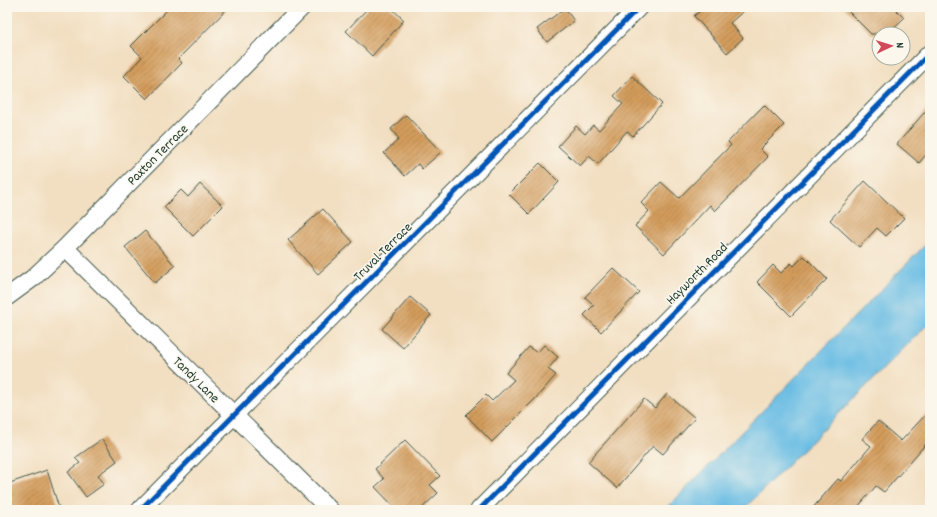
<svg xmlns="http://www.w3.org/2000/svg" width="937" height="517" viewBox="0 0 937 517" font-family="Dekko,sans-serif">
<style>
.water{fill:#66bbe3;stroke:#427c8c}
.building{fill:url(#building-hatch)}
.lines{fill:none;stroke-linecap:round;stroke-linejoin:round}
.minor-casing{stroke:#3f5549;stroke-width:19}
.minor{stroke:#fff;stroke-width:17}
.cycleway-casing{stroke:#fbf7ec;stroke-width:8}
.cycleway{stroke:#0057b8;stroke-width:5}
.labels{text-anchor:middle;stroke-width:3;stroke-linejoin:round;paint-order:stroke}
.street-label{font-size:14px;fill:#1f3d34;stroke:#fbf7ec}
</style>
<defs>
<pattern id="building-hatch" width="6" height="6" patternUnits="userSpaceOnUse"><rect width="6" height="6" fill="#d39c5b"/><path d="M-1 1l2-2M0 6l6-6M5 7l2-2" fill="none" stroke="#ab804c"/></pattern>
</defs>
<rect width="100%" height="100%" fill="#fbf7ec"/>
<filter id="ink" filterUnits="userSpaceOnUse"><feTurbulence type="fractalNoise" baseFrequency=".025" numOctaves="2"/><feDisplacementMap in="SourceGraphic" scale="8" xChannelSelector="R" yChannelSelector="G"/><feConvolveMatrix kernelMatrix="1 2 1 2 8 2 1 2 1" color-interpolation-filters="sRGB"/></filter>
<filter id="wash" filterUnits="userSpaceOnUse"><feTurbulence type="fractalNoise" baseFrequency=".012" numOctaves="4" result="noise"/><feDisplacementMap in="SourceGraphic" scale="16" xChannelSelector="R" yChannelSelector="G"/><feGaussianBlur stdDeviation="0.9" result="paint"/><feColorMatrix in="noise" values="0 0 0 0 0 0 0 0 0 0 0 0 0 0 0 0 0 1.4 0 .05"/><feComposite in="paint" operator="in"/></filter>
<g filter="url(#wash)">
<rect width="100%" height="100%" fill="#f2dec0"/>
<path class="water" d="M 930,240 L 930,322 L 743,510 L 665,510 Z"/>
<g id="blocks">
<path class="building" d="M 170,7 L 229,7 L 178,59 L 182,63 L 147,99 L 124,76 L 142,57 L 131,46 Z
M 369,7 L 390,7 L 404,20 L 372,56 L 346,31 Z
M 705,7 L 748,7 L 730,23 L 743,38 L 727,53 L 694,16 Z
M 844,7 L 893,7 L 904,18 L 887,34 L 871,34 Z
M 565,8 L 574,21 L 547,42 L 537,29 Z
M 632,76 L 662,104 L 633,136 L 627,131 L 598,164 L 589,156 L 580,166 L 558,146 L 576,126 L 585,134 L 593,125 L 599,130 L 623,104 L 614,96 Z
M 764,105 L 784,125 L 760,149 L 768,157 L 715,211 L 710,205 L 664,254 L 635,226 L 649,211 L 641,203 L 661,182 L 679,198 L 731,145 L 728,142 Z
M 930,106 L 930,150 L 919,163 L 897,144 Z
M 406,115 L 441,152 L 422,169 L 418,164 L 405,176 L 384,153 L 399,139 L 391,129 Z
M 540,163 L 559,182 L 529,214 L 509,194 Z
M 865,181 L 904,218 L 886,236 L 877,228 L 859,247 L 830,220 Z
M 200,184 L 223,206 L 193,236 L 164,207 L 181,190 L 188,197 Z
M 323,209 L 353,242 L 318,274 L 288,240 Z
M 145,231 L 175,266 L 155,283 L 125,247 Z
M 804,256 L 827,279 L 791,316 L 757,282 L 773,265 L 781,273 L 791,263 L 794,266 Z
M 613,268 L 639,292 L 601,332 L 584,315 L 594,305 L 585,297 Z
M 410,297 L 431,315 L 403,348 L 382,329 Z
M 544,345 L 558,357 L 548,369 L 556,375 L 536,398 L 492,442 L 466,415 L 486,395 L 492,401 L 514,380 L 506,373 L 529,347 L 537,353 Z
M 667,394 L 695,418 L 663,454 L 653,446 L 617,488 L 588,462 L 644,399 L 655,408 Z
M 930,410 L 930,439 L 884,492 L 876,486 L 855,510 L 811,510 L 838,479 L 841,481 L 871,446 L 862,439 L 878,421 L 901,441 Z
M 102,439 L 117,461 L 98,475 L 104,484 L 86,497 L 68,472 L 80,463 L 75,458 Z
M 405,440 L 440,476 L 430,485 L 438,493 L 420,510 L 397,510 L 375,487 L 384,479 L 375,469 Z
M 47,470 L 59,508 L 52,510 L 7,510 L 7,497 L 11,496 L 7,484 Z"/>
</g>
</g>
<g filter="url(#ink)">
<use href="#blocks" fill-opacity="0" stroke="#3f5549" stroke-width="1"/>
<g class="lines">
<defs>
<path id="minor" d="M 65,248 L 330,510
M 7,297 L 33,278 L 65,248 L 302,7
M 140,510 L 639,7
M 479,510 L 930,53"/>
</defs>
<use href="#minor" class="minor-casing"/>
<use href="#minor" class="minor"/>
<defs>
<path id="cycleway" d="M 140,510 L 639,7
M 479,510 L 930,53"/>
</defs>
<use href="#cycleway" class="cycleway-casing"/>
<use href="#cycleway" class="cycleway"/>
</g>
</g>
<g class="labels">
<g class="street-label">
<text transform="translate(157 154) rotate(-45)" y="5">Paxton Terrace</text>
<text transform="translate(382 251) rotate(-45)" y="5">Truval Terrace</text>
<text transform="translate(696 273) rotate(-45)" y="5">Hayworth Road</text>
<text transform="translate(197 379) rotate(45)" y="5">Tandy Lane</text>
</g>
</g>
<rect width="937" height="517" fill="none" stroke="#fbf7ec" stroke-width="24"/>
<g transform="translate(891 46) rotate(86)"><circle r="19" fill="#fbf7ec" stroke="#a3ada2"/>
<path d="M0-3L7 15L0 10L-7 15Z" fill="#d1495b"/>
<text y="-6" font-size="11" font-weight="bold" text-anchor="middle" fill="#1f3d34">N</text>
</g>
</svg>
